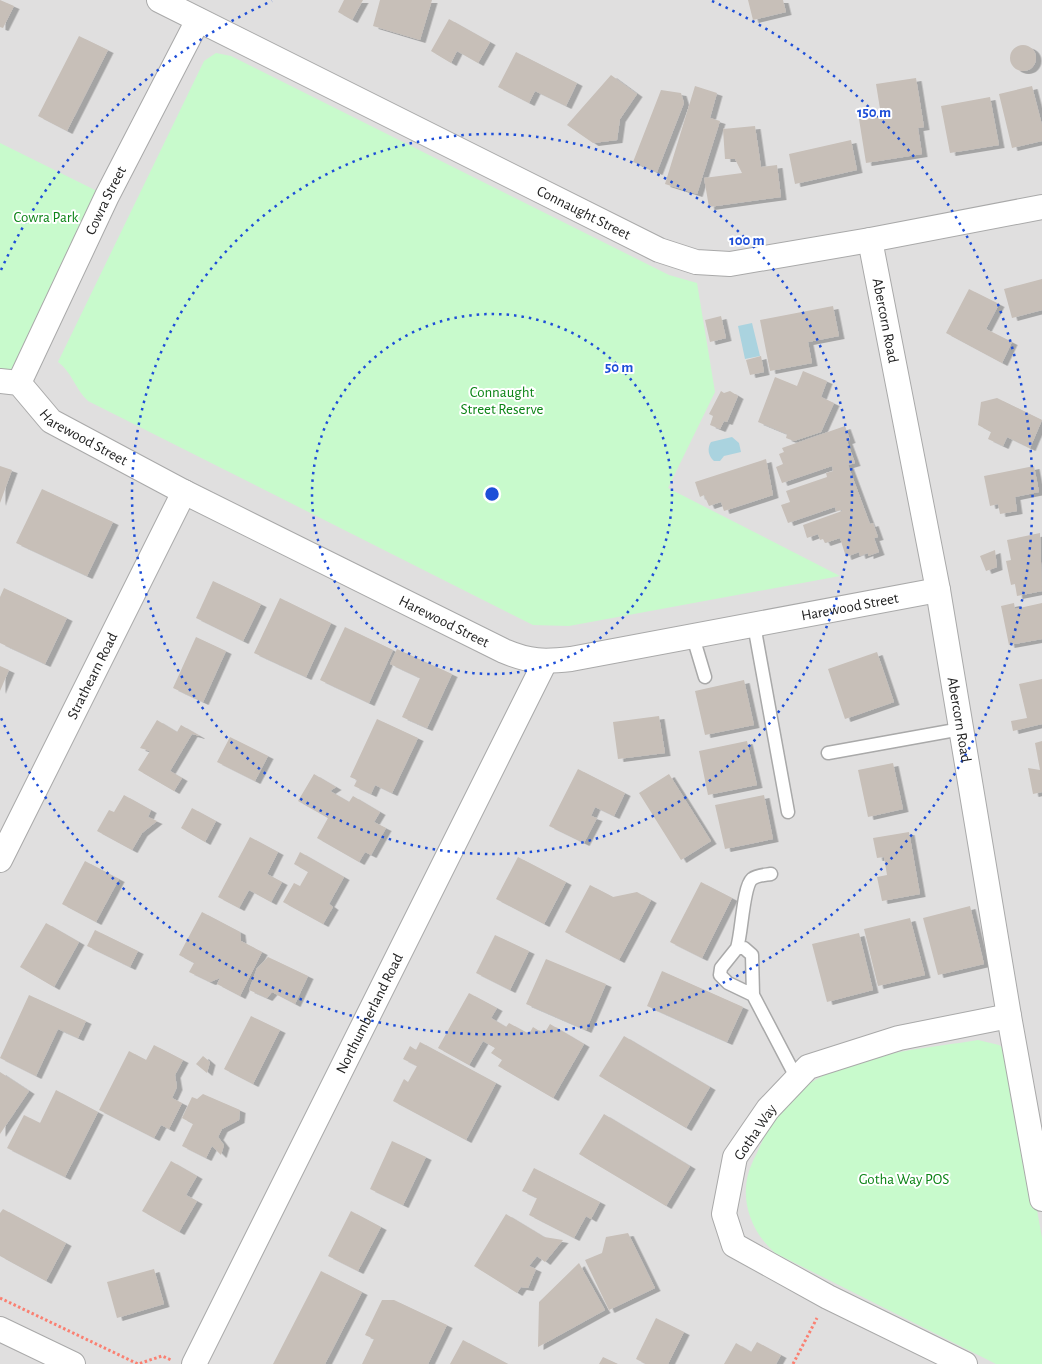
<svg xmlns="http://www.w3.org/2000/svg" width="1042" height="1364" viewBox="0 0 1042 1364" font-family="'Alegreya Sans',sans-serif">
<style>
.residential{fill:#e0dfdf}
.park{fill:#c8facc}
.water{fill:#aad3df}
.building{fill:#c7bfb8;filter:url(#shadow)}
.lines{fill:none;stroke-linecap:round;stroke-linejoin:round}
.lane-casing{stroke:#a9a9a9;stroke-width:15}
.street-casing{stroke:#a9a9a9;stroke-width:26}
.path{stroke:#fa8072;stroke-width:3;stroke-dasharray:2.5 2.5;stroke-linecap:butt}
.lane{stroke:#fff;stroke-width:12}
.street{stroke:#fff;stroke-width:24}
.ring{fill:none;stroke:#1d4ed8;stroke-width:2.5;stroke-dasharray:2.5 5}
.labels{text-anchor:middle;stroke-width:4;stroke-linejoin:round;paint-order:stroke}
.street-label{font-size:15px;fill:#222;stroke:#fff}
.park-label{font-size:15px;fill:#0c8416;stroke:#fff}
.centre{fill:#1d4ed8;stroke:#fff;stroke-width:2.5}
.ring-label{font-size:15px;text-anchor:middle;font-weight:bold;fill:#1d4ed8;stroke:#fff;stroke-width:4;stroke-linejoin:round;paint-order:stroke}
</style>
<defs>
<filter id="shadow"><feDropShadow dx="5.5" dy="3" stdDeviation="0" flood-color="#0004"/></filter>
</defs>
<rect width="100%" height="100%" fill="#f2efe9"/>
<path class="residential" d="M 0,0 L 1042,0 L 1042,1364 L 0,1364 Z"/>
<path class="park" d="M 216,53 L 231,56 L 669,275 L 697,283 L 715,392 L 668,488 L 840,576 L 569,626 L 533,625 L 88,401 C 75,389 72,372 58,362 L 204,61 Z
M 0,143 L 107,196 L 19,383 L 0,381 Z
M 978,1040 L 999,1045 L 1009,1053 L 1042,1238 L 1042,1364 L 996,1364 L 775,1253 C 749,1230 737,1194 753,1161 C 761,1145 768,1126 780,1111 C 823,1054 913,1051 978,1040 Z"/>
<path class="water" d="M 752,323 L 760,356 L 745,359 L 738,326 Z
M 732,437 L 739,443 L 741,452 L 724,456 L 720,461 L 714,461 C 708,456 707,448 711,442 Z"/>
<path class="building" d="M 0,0 L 14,6 L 3,28 L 0,27 Z
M 344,0 L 363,0 L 352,20 L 338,12 Z
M 380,0 L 432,0 L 420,40 L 373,26 Z
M 748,0 L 783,0 L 786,12 L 753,20 Z
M 449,19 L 490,42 L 478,63 L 457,51 L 451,63 L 431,51 Z
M 79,36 L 108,50 L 67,131 L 38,116 Z
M1010 58a13 13 0 1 1 26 0a13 13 0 1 1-26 0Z
M 516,52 L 577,83 L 566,106 L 535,91 L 529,103 L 498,87 Z
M 611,75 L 637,94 L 620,119 L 617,140 L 593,143 L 567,125 Z
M 916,78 L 924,127 L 918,128 L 922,154 L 866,163 L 859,119 L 881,115 L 876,84 Z
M 695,86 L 717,93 L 710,118 L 720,121 L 697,194 L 665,184 Z
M 1032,86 L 1042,125 L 1042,141 L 1012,148 L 999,94 Z
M 661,90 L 681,93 L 684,103 L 657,172 L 633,162 Z
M 990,97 L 999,145 L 950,153 L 941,106 Z
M 755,126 L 761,167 L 777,165 L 781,197 L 709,207 L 704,178 L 742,173 L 735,159 L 725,159 L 723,129 Z
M 851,140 L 857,170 L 795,184 L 789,154 Z
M 1042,279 L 1042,310 L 1012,318 L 1004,289 Z
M 969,289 L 999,304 L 986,329 L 1012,342 L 1002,363 L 946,333 Z
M 833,306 L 839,336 L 808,342 L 812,363 L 770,371 L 760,320 Z
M 721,316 L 726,338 L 710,342 L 705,320 Z
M 761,356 L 764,372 L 750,375 L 746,360 Z
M 803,371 L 827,381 L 821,397 L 834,403 L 821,432 L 794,441 L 786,438 L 787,434 L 758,422 L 775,377 L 797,386 Z
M 721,391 L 724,393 L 730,391 L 738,396 L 727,422 L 724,421 L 720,429 L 710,425 L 713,416 L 709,414 Z
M 997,398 L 1042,420 L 1030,448 L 1007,437 L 1003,446 L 988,439 L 991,432 L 978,425 L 981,402 Z
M 845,426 L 850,440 L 847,441 L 855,463 L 848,465 L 870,524 L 873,523 L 878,537 L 874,538 L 879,552 L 868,556 L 868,553 L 860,556 L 859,552 L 846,557 L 840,538 L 825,543 L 823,539 L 820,540 L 818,534 L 807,538 L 803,525 L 842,511 L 842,510 L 836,511 L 835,507 L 788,523 L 781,505 L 790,502 L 786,491 L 827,477 L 826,473 L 833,471 L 832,466 L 782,483 L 776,467 L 783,464 L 779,454 L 784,452 L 782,448 Z
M 766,459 L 773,495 L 724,511 L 721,502 L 709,506 L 704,495 L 700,497 L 695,482 Z
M 0,466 L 12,470 L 0,503 Z
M 1034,466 L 1039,492 L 1015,497 L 1017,511 L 1000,514 L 998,504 L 990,506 L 984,476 Z
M 42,489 L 113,522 L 87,576 L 16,543 Z
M 1040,533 L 1042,591 L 1017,596 L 1015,584 L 1011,585 L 1006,561 L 1011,560 L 1007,540 Z
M 995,550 L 997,567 L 986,571 L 980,556 Z
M 213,581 L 261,604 L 243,641 L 196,618 Z
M 4,588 L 67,618 L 45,664 L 0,643 L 0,597 Z
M 280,598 L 331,623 L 306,677 L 254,653 Z
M 1014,603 L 1015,609 L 1042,603 L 1042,639 L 1009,645 L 1001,606 Z
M 345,627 L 393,650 L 369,703 L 320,680 Z
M 196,637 L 226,651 L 203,702 L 173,688 Z
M 397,649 L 452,674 L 427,728 L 402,717 L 420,678 L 390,664 Z
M 877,652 L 894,702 L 845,719 L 828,669 Z
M 0,666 L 9,670 L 0,691 Z
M 1042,679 L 1042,724 L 1013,731 L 1011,721 L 1027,718 L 1019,684 Z
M 744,680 L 754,725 L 705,735 L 695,691 Z
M 659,716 L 665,753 L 618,759 L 613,722 Z
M 377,719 L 418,738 L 392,793 L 375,785 L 371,794 L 354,786 L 357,780 L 350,777 Z
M 157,720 L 177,732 L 181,725 L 200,736 L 192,734 L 170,771 L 182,778 L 174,791 L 138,770 L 150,751 L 140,748 Z
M 230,737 L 268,756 L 255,781 L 217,762 Z
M 747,741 L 757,785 L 708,795 L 699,751 Z
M 1042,741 L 1042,792 L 1033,794 L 1028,768 L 1040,770 L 1035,743 Z
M 893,763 L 903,809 L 868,817 L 858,770 Z
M 578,769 L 625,793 L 614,816 L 595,807 L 591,816 L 597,818 L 584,843 L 549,826 Z
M 314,774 L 336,787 L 330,791 L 349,802 L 353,796 L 380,812 L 374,822 L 386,828 L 371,855 L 365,852 L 359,862 L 317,838 L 328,818 L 298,801 Z
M 669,774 L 711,841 L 681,860 L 639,793 Z
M 124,795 L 151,810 L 148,817 L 157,821 L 142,833 L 132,850 L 97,831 L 109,810 L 114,812 Z
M 764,795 L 773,839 L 725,849 L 715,805 Z
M 192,808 L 216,821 L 205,842 L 181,828 Z
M 909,832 L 920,894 L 882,901 L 877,877 L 887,875 L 884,857 L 877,858 L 873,838 Z
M 250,837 L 278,852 L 267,874 L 282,882 L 271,902 L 249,890 L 239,908 L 218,897 Z
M 300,852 L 344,877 L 329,904 L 333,907 L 323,924 L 283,902 L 294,883 L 300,886 L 308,872 L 294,864 Z
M 518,857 L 566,882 L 544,924 L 496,899 Z
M 85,861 L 119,879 L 96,922 L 62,904 Z
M 701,882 L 732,898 L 702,958 L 670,942 Z
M 590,885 L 613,897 L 637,892 L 651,900 L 619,960 L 565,932 Z
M 970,906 L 984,964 L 938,975 L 923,918 Z
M 202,912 L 240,932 L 241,941 L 262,952 L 240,996 L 217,984 L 220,978 L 210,982 L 189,972 L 194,963 L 179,955 Z
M 910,918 L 925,975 L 878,986 L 864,929 Z
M 46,923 L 79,942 L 54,987 L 20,967 Z
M 95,930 L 138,951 L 130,967 L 87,946 Z
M 859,933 L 873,990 L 827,1002 L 812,944 Z
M 495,935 L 529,951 L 510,990 L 476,973 Z
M 268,957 L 308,976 L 295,1004 L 272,992 L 267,998 L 249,990 L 257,968 Z
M 546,959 L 606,984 L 586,1030 L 526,1004 Z
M 662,971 L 743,1007 L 727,1042 L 647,1006 Z
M 469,993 L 497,1008 L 491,1018 L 506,1027 L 509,1023 L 529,1034 L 533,1027 L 544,1034 L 550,1024 L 584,1044 L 553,1098 L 498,1066 L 502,1060 L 491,1053 L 495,1048 L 483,1041 L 469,1065 L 438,1048 Z
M 29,995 L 86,1021 L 78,1038 L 58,1029 L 36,1076 L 0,1058 Z
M 251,1016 L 280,1030 L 253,1084 L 224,1069 Z
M 624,1036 L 710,1087 L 686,1128 L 599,1076 Z
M 420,1042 L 496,1083 L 466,1140 L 393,1101 L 404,1079 L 408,1082 L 417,1066 L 403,1059 L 410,1046 L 416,1050 Z
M 154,1045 L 183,1060 L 175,1075 L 177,1087 L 172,1098 L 182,1103 L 169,1129 L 161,1125 L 154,1138 L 99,1110 L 129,1051 L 146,1060 Z
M 203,1056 L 210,1062 L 207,1073 L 196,1064 Z
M 0,1072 L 29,1091 L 0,1134 Z
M 56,1090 L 98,1112 L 65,1177 L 7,1148 L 24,1115 L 40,1123 Z
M 203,1094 L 240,1110 L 239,1120 L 222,1129 L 218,1137 L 224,1145 L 221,1155 L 212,1146 L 206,1158 L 182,1146 L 193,1124 L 182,1118 L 192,1097 L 197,1099 Z
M 604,1114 L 690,1166 L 666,1206 L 579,1154 Z
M 392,1141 L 426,1157 L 403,1205 L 370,1189 Z
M 171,1161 L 197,1176 L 186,1195 L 197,1201 L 179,1232 L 142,1211 Z
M 534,1168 L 600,1202 L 591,1219 L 586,1216 L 574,1238 L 529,1215 L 537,1198 L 522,1191 Z
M 3,1209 L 66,1243 L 46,1281 L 0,1256 L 0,1213 Z
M 351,1211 L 381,1227 L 358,1271 L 328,1256 Z
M 506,1214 L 544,1237 L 563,1240 L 545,1262 L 537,1256 L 529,1266 L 536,1269 L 528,1288 L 521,1287 L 517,1293 L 474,1266 Z
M 628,1233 L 655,1288 L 609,1310 L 585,1260 L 602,1253 L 606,1237 Z
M 579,1263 L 605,1310 L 538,1347 L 539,1302 Z
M 154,1269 L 164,1304 L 117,1318 L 107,1282 Z
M 321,1271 L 362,1292 L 325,1364 L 273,1364 Z
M 382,1300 L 394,1300 L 447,1325 L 428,1364 L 362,1364 L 374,1339 L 365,1335 Z
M 656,1318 L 684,1332 L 668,1364 L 646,1364 L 636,1359 Z
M 463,1340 L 508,1364 L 450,1364 Z
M 757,1342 L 781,1355 L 776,1364 L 724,1364 L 736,1343 L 751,1352 Z
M 603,1357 L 618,1364 L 599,1364 Z"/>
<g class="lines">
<defs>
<path id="lane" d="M 754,625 L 788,812
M 693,637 L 705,677
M 828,753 L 961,729
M 737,948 C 742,932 743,887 752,879 C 757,875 765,875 771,874
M 753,995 L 752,955 L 744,948 L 737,948 L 721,968 L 720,975 L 728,983 L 753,995 L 797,1079"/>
<g id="street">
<path id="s1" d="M 159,0 L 659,250 L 696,262 L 730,264 L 870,240 L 1042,207"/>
<path id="s2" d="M 870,240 L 938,590 L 1009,1016 L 1042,1199"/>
<path id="s3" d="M 0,381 L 19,383 L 51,421 L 184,492 L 504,651 C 530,662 544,662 571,659 L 938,590"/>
<path id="s4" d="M 19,383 L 107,196 L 198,20"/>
<path id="s5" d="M 0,860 L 184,492"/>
<path d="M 0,1329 L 73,1364"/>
<path id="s6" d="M 194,1364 L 545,662"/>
<path d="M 965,1364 L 828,1297 L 734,1245 L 724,1214 L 735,1157 L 768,1109 L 808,1067 L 899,1038 L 1009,1016"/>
</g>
</defs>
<use href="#lane" class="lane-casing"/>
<use href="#street" class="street-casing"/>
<path class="path" d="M 0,1298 L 138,1364 L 162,1356 L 171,1360
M 793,1364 L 817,1318"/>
<use href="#lane" class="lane"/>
<use href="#street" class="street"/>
</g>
<g class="ring">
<circle cx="492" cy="494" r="180"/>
<circle cx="492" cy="494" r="360"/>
<path d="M1 270A540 540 0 0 1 272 1M712 1A540 540 0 1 1 1 718"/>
</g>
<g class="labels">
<g class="street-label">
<text dy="5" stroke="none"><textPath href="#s4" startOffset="202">Cowra Street</textPath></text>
<text dy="5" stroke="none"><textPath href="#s1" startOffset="475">Connaught Street</textPath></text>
<text dy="5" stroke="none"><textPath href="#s2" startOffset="82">Abercorn Road</textPath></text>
<text dy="5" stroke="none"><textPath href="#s3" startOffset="105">Harewood Street</textPath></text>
<text dy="5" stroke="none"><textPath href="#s3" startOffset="929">Harewood Street</textPath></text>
<text dy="5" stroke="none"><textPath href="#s3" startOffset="510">Harewood Street</textPath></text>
<text dy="5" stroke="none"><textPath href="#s5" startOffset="206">Strathearn Road</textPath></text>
<text dy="5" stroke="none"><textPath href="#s2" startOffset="488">Abercorn Road</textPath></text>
<text dy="5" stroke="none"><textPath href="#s6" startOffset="392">Northumberland Road</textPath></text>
<text transform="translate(755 1132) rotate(-56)" y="5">Gotha Way</text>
</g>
<g class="park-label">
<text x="46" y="222">Cowra Park</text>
<text x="502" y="397">Connaught<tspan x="502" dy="17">Street Reserve</tspan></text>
<text x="904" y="1184">Gotha Way POS</text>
</g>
</g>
<circle cx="492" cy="494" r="8" class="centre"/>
<g class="ring-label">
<text x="874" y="117">150 m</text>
<text x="747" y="245">100 m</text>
<text x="619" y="372">50 m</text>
</g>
</svg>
